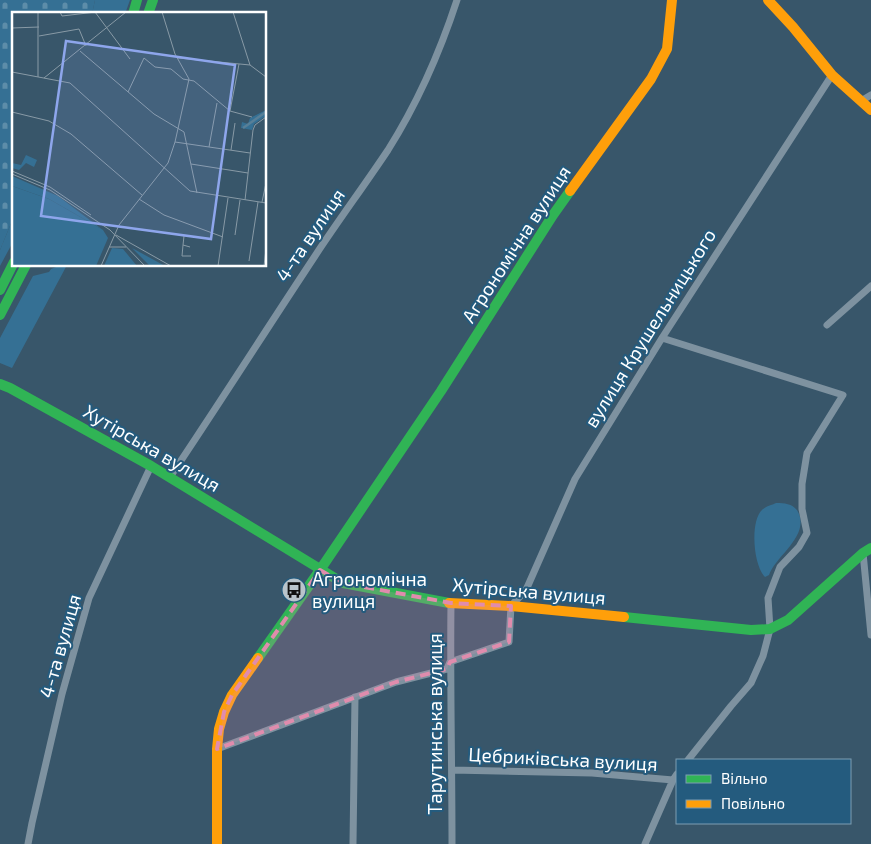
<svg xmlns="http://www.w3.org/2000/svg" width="871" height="844" viewBox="0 0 871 844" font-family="'Exo 2',sans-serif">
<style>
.green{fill:#357094}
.cemetery{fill:url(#cemetery-stones)}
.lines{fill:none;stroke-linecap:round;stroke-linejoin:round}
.street{stroke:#7e92a0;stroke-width:7}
.fast{stroke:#30b455;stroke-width:10}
.slow{stroke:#ff9f0a;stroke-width:10}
.marked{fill:#e08cad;fill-opacity:0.2;stroke:#e08cad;stroke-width:4;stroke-dasharray:10 6;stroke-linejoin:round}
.labels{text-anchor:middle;stroke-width:4;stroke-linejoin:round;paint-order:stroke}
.street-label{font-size:19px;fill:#fff;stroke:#245b7e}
.poi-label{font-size:19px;fill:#fff;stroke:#245b7e;text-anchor:start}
.inset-river{fill:none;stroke:#587f97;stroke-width:2.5}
.inset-road{fill:none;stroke:#889aa6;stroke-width:1}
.view{fill:#8ea6ec;fill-opacity:0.15;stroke:#8ea6ec;stroke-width:2.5}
.inset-edge{fill:none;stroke:#fff;stroke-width:2.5}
</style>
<defs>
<pattern id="cemetery-stones" width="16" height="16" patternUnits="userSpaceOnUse" patternTransform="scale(1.25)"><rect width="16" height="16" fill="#357094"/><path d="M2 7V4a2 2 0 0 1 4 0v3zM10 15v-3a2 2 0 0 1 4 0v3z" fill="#5d8da9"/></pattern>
</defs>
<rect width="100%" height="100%" fill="#38566a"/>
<path class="green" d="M 95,0 L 130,0 L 125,14 L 92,14 Z
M 14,216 L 14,240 L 0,266 L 0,250 Z
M 61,265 L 67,265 L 12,368 L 0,363 L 0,338 L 33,276 L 49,272 L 51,269 Z
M 776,503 C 786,503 795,504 799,514 C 808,537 776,556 769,575 L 765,577 C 753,565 750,521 762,510 C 766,506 772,505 776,503 Z"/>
<path class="cemetery" d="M 0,0 L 95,0 L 92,14 L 14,14 L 14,216 L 0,250 Z"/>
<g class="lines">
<path class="street" d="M 861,101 L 871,95
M 827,325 L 871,286
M 662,338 L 843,395 L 807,453 L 802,484 L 802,509 L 807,533 L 799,547 L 780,567 L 768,598 L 770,629 L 763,656 L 751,683 L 731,706 L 688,760
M 170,477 C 219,404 266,330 315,256 C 338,221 364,186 388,150 C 417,104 440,52 457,0
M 863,553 L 871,635
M 451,603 C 450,683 452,764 452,844
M 217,749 L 396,682 L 447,669 L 450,662 L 509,642 L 511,606 L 526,590 L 575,479 L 662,338 L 832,75
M 452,770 L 592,773 L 673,780
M 28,844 L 32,823 L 62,694 L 89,598 L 151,466
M 353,844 L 355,697
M 645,844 L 673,780 L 677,774"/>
<path class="fast" d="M 133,14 L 137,0
M 148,14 L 153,0
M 0,290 L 14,262
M 0,315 L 26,265
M 0,384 L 10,388 L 151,466 L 343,583 L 449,603
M 624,617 L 751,630 L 770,629 L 788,620 L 863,553 L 871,548
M 258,658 L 320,570 L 441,391 L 553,215 L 570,191"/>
<path class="slow" d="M 768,0 L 793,27 L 832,75 L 871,110
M 570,191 L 651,79 L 667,49 L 672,0
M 449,603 L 511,606 L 624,617
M 217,844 L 217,749 L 219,729 L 224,712 L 232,695 L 258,658"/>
</g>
<path class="marked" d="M 320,570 L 343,583 L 451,603 L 511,606 L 509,642 L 450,662 L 447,669 L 396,682 L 217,749 L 224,712 L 232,695 Z"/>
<defs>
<symbol id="bus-disc" viewBox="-11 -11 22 22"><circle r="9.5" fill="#b9c4cb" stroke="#245b7e"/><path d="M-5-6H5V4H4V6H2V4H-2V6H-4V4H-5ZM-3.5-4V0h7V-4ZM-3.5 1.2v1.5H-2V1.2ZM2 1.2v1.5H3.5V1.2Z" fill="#111"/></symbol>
</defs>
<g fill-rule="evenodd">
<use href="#bus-disc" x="280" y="576" width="28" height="28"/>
</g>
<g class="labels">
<g class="street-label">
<text transform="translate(310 235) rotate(-56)" y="7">4-та вулиця</text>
<text transform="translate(516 244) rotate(-57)" y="7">Агрономічна вулиця</text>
<text transform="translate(650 328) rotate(-58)" y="7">вулиця Крушельницького</text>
<text transform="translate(152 448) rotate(30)" y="7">Хутірська вулиця</text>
<text transform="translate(529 591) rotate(5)" y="7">Хутірська вулиця</text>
<text transform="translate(60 646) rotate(-74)" y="7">4-та вулиця</text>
<text transform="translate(435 724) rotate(-90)" y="7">Тарутинська вулиця</text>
<text transform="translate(563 759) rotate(3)" y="7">Цебриківська вулиця</text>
</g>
<g class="poi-label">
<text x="312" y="586">Агрономічна<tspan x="312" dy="22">вулиця</tspan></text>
</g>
</g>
<g transform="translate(12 12)">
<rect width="254" height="254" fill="#38566a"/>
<path d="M 254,98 L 254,104 L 242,112 L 240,118 L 229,116 L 230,110 L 236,112 L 238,106 ZM 14,143 L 25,148 L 22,155 L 14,151 L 7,158 L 0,156 L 0,151 L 9,153 ZM 0,164 L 46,184 L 91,218 L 37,187 L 0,174 Z" fill="#357094"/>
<path d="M 120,236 L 153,254 L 138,254 Z" fill="#357094"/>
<path d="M 0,174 L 37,187 L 91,218 L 96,226 L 84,254 L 0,254 Z" fill="#357094"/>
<path d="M 100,236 L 111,237 L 125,254 L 92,254 Z" fill="#357094"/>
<path class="inset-river" d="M 231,116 L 254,100"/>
<path class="inset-road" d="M 26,0 L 26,65M 48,0 L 50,4 L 84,0M 83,0 L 118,47M 0,16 L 27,15M 27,24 L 67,17 L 74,34M 68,39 L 142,102 L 172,120 L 185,181M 166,46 L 238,53 L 221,0M 238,53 L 254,65M 0,60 L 58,71 L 178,179 L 254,191M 32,66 L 114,0M 116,80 L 132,46 L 143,55 L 159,57 L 171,67 L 182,69 L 218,99 L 240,105M 218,99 L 227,52M 0,100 L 37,109 L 59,122 L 130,183M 163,130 L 238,141M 197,135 L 205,91M 219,138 L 223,111M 179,152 L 236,161M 0,159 L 38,175 L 79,203M 0,162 L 38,178 L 98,218 L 133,254M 127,187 L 152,203 L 211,225M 233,188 L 241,118 L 243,113 L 254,105M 250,190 L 254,171M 104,223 L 159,254M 223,223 L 228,188M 172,224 L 171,233 L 178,235M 171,233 L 170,244 L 179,244M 97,235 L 114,235M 237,249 L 246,190M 89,254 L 107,213 L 156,151 L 163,130 L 177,67 L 163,42 L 150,0M 206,254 L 216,186M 252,254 L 254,237"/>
<path class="view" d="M 54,29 L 223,53 L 199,227 L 29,204 Z"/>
<rect width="254" height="254" class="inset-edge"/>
</g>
<rect x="676" y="759" width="175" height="65" fill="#245b7e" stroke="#7c9db2"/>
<rect x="686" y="775" width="25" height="8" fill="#30b455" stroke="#7c9db2"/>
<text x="721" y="784" font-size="15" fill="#ffffff">Вільно</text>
<rect x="686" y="800" width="25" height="8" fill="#ff9f0a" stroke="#7c9db2"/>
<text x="721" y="809" font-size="15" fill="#ffffff">Повільно</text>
</svg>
